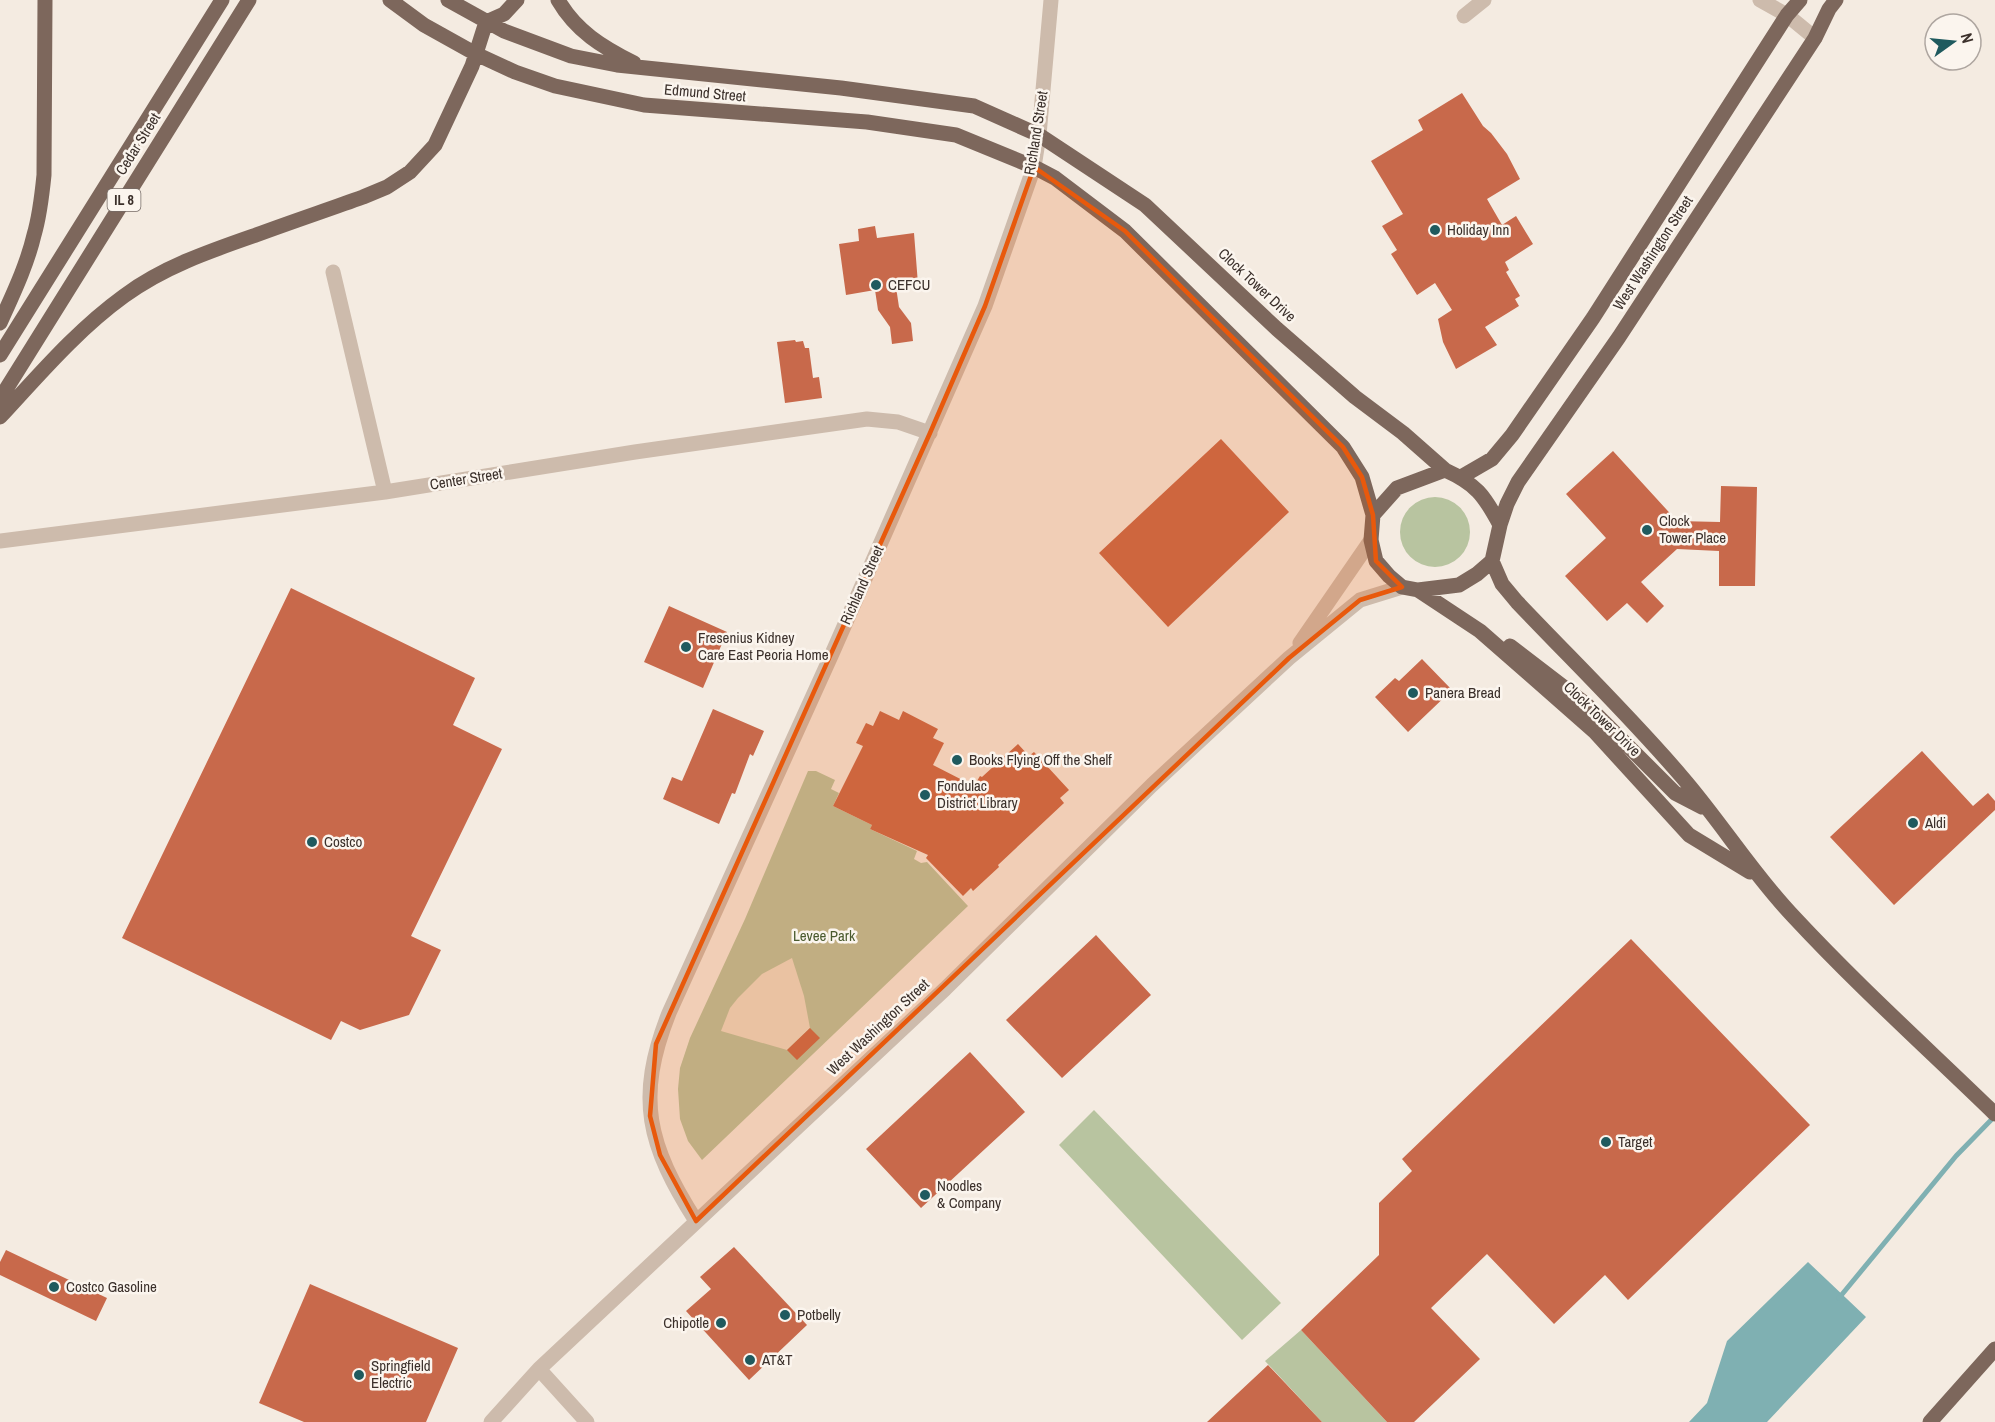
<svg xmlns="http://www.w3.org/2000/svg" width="1995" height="1422" viewBox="0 0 1995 1422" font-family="'Archivo Narrow',sans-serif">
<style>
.green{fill:#b8c4a0}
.plaza{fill:#ecdcc8}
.water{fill:#7fb0b2}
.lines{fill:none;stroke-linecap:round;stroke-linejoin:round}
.stream{stroke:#7fb0b2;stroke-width:5}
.building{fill:#c8694b}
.minor{stroke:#cdbbac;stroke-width:15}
.major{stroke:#7d675c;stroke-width:15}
.marked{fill:#e8590c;fill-opacity:0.2;stroke:#e8590c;stroke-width:4.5;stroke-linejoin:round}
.poi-dot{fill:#1f5a5e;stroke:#fbf5ee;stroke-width:2}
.labels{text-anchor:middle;stroke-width:5;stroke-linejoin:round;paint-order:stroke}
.shield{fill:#fbf5ee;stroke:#756b66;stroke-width:1.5}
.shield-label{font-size:14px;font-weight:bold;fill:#3b302b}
.street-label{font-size:15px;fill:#3b302b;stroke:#fbf5ee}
.poi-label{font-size:15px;fill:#3b302b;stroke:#fbf5ee;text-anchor:start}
.park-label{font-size:15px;fill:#4a5a2e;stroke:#fbf5ee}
</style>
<rect width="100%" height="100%" fill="#f4ebe1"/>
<path class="green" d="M1400 532a35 35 0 1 1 70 0a35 35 0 1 1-70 0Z
M 808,771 L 816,771 L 835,780 L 831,789 L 839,793 L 833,806 L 872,825 L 870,829 L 917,851 L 914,859 L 921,863 L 927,862 L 968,906 L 702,1160 L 688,1141 L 680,1119 L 678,1089 L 680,1068 L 690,1038 L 745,919 Z
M 1094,1110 L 1281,1303 L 1242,1340 L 1059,1145 Z
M 1301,1330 L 1387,1422 L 1322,1422 L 1265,1361 Z"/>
<path class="plaza" d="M 792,958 L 804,996 L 810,1028 L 787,1050 L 721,1031 L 730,1008 L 738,998 L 762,974 Z"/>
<path class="water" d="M 1808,1262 L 1866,1317 L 1767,1422 L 1689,1422 L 1707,1403 L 1727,1341 Z"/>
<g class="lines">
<path class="stream" d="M 1839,1298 L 1956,1156 L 1995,1116"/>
</g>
<path class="building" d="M 1462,93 L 1483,126 L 1491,133 L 1507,154 L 1520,179 L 1487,199 L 1502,225 L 1516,216 L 1533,244 L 1505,262 L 1509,270 L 1506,272 L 1520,296 L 1515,299 L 1519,306 L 1485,327 L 1497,345 L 1456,369 L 1443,342 L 1438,319 L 1452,310 L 1435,283 L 1417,295 L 1391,254 L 1397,250 L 1382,226 L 1403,214 L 1371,161 L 1423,130 L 1418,120 Z
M 875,226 L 877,238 L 914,233 L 918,284 L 896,287 L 899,307 L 911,323 L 913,341 L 892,344 L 890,327 L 878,310 L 875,290 L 846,295 L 839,244 L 859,241 L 858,229 Z
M 795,340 L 796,342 L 803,341 L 805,348 L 809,348 L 813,378 L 819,377 L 822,398 L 785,403 L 777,342 Z
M 1221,439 L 1289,512 L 1168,627 L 1099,553 Z
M 1613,451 L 1677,521 L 1720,522 L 1721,486 L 1757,487 L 1755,586 L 1719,586 L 1719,551 L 1677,549 L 1641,582 L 1664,606 L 1647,623 L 1627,603 L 1607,621 L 1565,576 L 1606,538 L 1566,494 Z
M 291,588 L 475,678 L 453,725 L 502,749 L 411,936 L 441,950 L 409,1015 L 360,1030 L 341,1021 L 331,1040 L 122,938 Z
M 669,606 L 727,632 L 703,688 L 644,662 Z
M 1422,659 L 1452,690 L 1408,732 L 1375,697 L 1395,678 L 1399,681 Z
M 713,709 L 764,731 L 753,756 L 750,754 L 735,794 L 732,793 L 719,824 L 663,799 L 672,777 L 682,781 Z
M 880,711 L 899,720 L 903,711 L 938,729 L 933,738 L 944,743 L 933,765 L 974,786 L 980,776 L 982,777 L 1018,744 L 1029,756 L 1034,752 L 1069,790 L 1060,798 L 1064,803 L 998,865 L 999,867 L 973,891 L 971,888 L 963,896 L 926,858 L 928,855 L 870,829 L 872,825 L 833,806 L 863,746 L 856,743 L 866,723 L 873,726 Z
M 1922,751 L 1973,806 L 1988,793 L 1995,801 L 1995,810 L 1894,905 L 1830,837 Z
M 1096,935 L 1151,995 L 1062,1078 L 1006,1020 Z
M 1631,939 L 1810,1125 L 1628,1300 L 1605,1275 L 1554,1324 L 1487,1254 L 1431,1308 L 1480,1359 L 1414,1422 L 1387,1422 L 1301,1330 L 1379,1255 L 1379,1203 L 1412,1171 L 1402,1159 Z
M 810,1028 L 820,1038 L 797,1060 L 787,1050 Z
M 970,1052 L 1025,1112 L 921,1208 L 866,1149 Z
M 734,1247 L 807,1325 L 749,1380 L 686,1311 L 711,1289 L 700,1277 Z
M 6,1250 L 107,1298 L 96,1321 L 0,1275 L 0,1262 Z
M 310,1284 L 458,1348 L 426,1422 L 304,1422 L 259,1403 Z
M 1268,1365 L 1322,1422 L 1207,1422 Z"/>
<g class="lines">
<path class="minor" d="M 1760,0 L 1787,15 L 1815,38
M 1464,16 L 1484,0
M 333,272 L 385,492
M 0,541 L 385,492 L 635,452 L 867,419 L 898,422 L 930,433
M 1300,643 L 1371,540
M 696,1221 C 648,1145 635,1099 669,1013 L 831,656 L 985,306 L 1034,167 L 1039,135 L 1051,0
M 539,1369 L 587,1422
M 491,1422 L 539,1369 L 945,989 L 1152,785 L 1289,658 L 1360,600 L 1402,587"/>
<path class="major" d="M 390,0 L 424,25 L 476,54 L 515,72 L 555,86 L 644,105 L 867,122 L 956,135 L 1034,167 L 1055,178 L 1125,231 L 1343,447 L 1362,477 L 1373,515
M 448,0 L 504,31 L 571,56 L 617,65 L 841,88 L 974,106 L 1039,135 L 1145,205 L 1277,329 L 1355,397 L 1403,433 L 1445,470
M 558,0 C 576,31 602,47 634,63
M 0,323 C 13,294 27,265 34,235 C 40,215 42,195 44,175 L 45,0
M 0,355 L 222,0
M 0,399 L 249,0
M 0,417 C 39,375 77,330 124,296 C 163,267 210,251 256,235 C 291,222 327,210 363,197 L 387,187 L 410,172 L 435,145 L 472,66 L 486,22 L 504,14 L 517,0
M 1461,477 L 1492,459 L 1512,435 L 1593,318 L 1787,15 L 1800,0
M 1500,525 C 1484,495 1476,484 1445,470 L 1397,488 L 1373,515 L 1371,540 L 1376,561 L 1389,576 L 1402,587 L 1418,590 L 1459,585 L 1477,574 L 1492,561 L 1500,525 L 1507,504 L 1518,482 L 1619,337 L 1815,38 L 1829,9 L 1836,0
M 1492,561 L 1502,584 L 1517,602 C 1572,660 1630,716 1682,777 C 1721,822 1752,873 1793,916 C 1857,985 1927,1048 1995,1114
M 1418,590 L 1480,631 L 1594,731 L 1689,835 L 1750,872
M 1510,646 L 1587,705 L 1675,793 L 1702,807
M 1930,1422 L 1995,1349"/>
</g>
<path class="marked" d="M 1034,167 L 1125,231 L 1343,447 L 1362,477 L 1373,515 L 1376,561 L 1402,587 L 1360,600 L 1289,658 L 696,1221 L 660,1155 L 650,1116 L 656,1044 L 930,433 L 985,306 Z"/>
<g class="poi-dot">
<circle cx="1435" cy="230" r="6"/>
<circle cx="876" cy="285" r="6"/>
<circle cx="1647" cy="530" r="6"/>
<circle cx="686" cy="647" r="6"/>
<circle cx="1413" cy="693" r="6"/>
<circle cx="957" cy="760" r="6"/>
<circle cx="925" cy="795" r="6"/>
<circle cx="1913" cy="823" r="6"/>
<circle cx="312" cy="842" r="6"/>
<circle cx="1606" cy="1142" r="6"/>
<circle cx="925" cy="1195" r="6"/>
<circle cx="54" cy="1287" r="6"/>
<circle cx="785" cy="1315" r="6"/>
<circle cx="721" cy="1323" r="6"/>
<circle cx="750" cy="1360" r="6"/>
<circle cx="359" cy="1375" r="6"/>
</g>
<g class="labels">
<rect class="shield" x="107.5" y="189" width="33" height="22" rx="4.5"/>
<g class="shield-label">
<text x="124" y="205">IL 8</text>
</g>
<g class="street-label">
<text transform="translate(705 93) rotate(5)" y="5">Edmund Street</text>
<text transform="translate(1036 133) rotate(-81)" y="5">Richland Street</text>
<text transform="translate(138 144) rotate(-58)" y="5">Cedar Street</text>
<text transform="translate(1653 253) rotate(-57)" y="5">West Washington Street</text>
<text transform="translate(1257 285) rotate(43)" y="5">Clock Tower Drive</text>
<text transform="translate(466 479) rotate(-9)" y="5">Center Street</text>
<text transform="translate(862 585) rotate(-66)" y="5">Richland Street</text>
<text transform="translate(1602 719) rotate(44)" y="5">Clock Tower Drive</text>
<text transform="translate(878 1027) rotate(-43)" y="5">West Washington Street</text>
</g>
<g class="poi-label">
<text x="1447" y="235">Holiday Inn</text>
<text x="888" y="290">CEFCU</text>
<text x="1659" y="526">Clock<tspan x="1659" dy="17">Tower Place</tspan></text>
<text x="698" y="643">Fresenius Kidney<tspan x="698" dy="17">Care East Peoria Home</tspan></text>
<text x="1425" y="698">Panera Bread</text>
<text x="969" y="765">Books Flying Off the Shelf</text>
<text x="937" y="791">Fondulac<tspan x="937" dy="17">District Library</tspan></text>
<text x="1925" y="828">Aldi</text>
<text x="324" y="847">Costco</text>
<text x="1618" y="1147">Target</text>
<text x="937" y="1191">Noodles<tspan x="937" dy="17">&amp; Company</tspan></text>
<text x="66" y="1292">Costco Gasoline</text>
<text x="797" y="1320">Potbelly</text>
<text x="709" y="1328" text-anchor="end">Chipotle</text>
<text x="762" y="1365">AT&amp;T</text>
<text x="371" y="1371">Springfield<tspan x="371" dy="17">Electric</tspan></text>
</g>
<g class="park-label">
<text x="824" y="941">Levee Park</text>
</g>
</g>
<g transform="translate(1953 42) rotate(75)"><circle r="28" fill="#fbf5ee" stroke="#aea6a0" stroke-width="1.5"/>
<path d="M0-4.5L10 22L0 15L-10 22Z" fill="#1f5a5e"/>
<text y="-9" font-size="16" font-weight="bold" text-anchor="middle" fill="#3b302b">N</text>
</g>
</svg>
